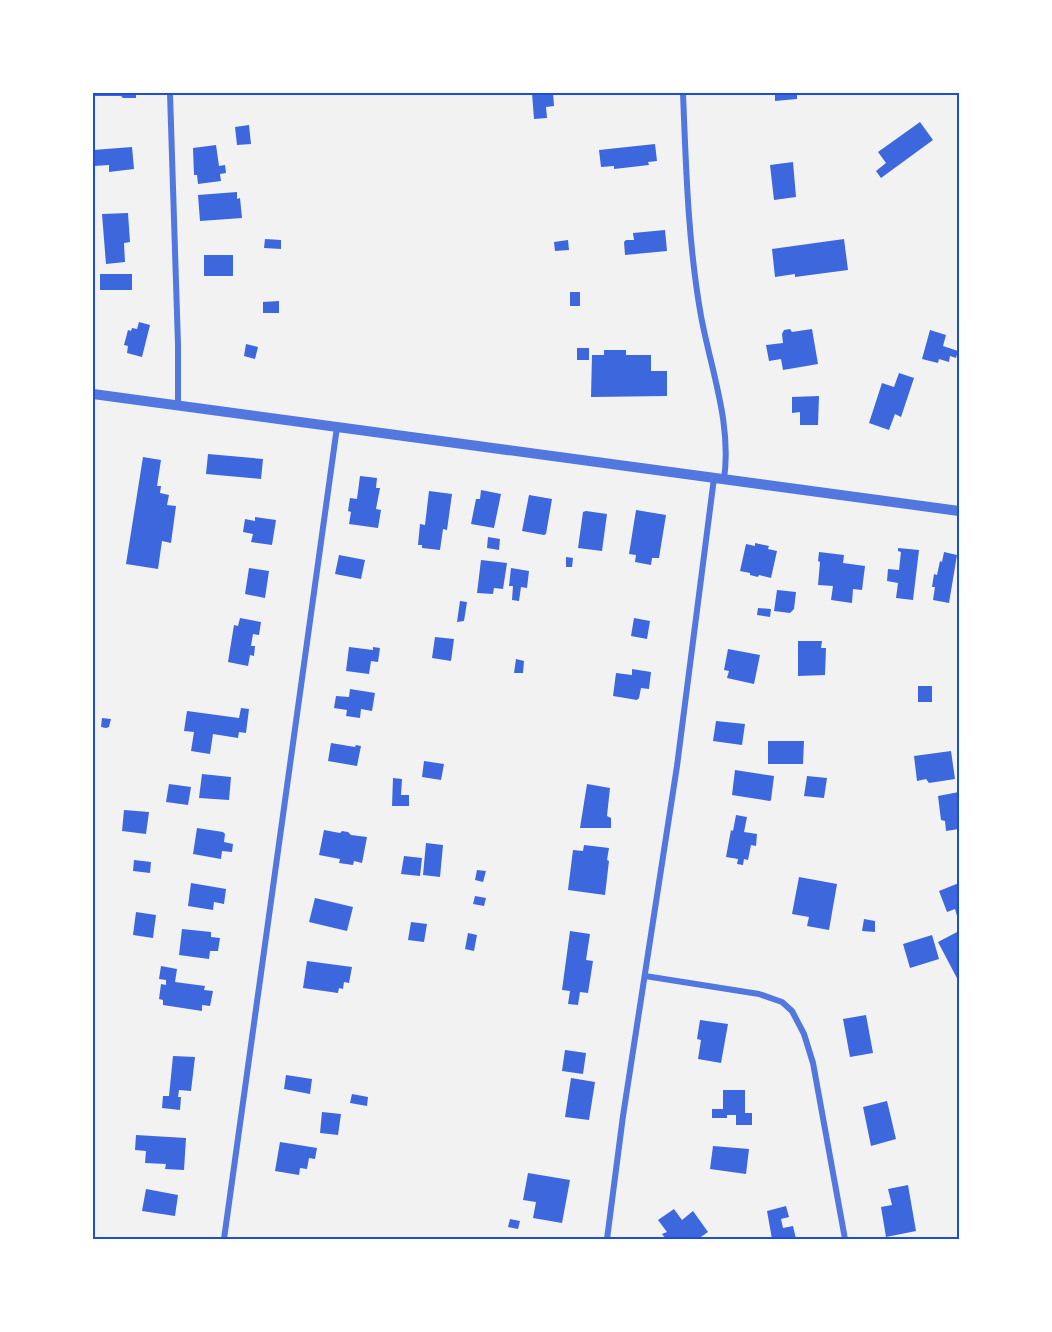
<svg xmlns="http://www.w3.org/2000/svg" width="1052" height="1332" viewBox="0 0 1052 1332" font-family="'Times New Roman',serif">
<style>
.building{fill:#3d67dc}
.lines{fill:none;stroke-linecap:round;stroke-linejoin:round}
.minor{stroke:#5277de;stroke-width:6}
.tertiary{stroke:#5277de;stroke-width:10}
.neatline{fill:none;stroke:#1d4ed8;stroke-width:2}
</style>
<rect width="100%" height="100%" fill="#f2f2f2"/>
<path class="building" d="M 93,93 L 136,93 L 136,98 L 123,98 L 121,96 L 93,96 Z
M 532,93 L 553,93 L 554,106 L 546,107 L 547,118 L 534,119 Z
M 775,93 L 797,93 L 797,99 L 775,101 Z
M 920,122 L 933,140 L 881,178 L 876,171 L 886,163 L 878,152 Z
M 249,125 L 251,144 L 237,145 L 235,127 Z
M 655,144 L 657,161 L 648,162 L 649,165 L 614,169 L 614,166 L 601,167 L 599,150 Z
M 216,145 L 219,166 L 225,165 L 226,173 L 220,174 L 221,181 L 198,184 L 197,175 L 194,175 L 193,148 Z
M 132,147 L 134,169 L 109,172 L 109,165 L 94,166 L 93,150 Z
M 793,162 L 796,197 L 774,200 L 770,165 Z
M 237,192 L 237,199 L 240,198 L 242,218 L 200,221 L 198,195 Z
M 128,213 L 130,242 L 124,243 L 125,262 L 106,264 L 102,214 Z
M 665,230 L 667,251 L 625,255 L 624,242 L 626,240 L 634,240 L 633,233 Z
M 265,239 L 281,240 L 281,249 L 264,248 Z
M 844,239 L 848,270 L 795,277 L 795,274 L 775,277 L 772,249 Z
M 568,240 L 569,250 L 555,251 L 554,242 Z
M 204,255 L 233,255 L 233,276 L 204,276 Z
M 100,274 L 132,274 L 132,290 L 100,290 Z
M 570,292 L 580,292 L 580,306 L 570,306 Z
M 279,301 L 279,313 L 263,313 L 263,302 Z
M 139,322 L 150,325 L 142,357 L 127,353 L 128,346 L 124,345 L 128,330 L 131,331 L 132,328 L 137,329 Z
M 790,329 L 792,332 L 812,329 L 818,364 L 783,370 L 781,359 L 769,361 L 766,345 L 783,343 L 782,334 L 784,330 Z
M 930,330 L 946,335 L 943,346 L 958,351 L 956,358 L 950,356 L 949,362 L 939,359 L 938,363 L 922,359 Z
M 246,344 L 258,347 L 255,359 L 244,356 Z
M 577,348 L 589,348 L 589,360 L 577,360 Z
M 604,350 L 626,350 L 626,355 L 651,355 L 651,371 L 667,371 L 667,396 L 591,397 L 592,355 L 604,355 Z
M 899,373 L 914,378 L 901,417 L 895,414 L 889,430 L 869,423 L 882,383 L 894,387 Z
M 819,396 L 818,425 L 800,425 L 800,412 L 792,413 L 792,397 Z
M 208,454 L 263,459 L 261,479 L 206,474 Z
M 143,457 L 161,460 L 157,486 L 161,486 L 160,493 L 169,495 L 167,505 L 176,506 L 171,543 L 162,541 L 158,569 L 126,564 Z
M 360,476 L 377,478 L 376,488 L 380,488 L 376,509 L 381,510 L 378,528 L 349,524 L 351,512 L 348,511 L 350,498 L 357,499 Z
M 481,490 L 501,494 L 494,528 L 471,524 L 476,499 L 480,499 Z
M 429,491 L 452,494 L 447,530 L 443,529 L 440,550 L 422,548 L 422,545 L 418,545 L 420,524 L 425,525 Z
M 529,495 L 552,499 L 546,534 L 544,535 L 522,531 Z
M 636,510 L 666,515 L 659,558 L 652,558 L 651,565 L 635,562 L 636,555 L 629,554 Z
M 586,511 L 607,514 L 602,551 L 578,548 L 583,512 Z
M 255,517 L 276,520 L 272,545 L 251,542 L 253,534 L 243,532 L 245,519 L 255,521 Z
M 488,537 L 500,539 L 499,550 L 487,548 Z
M 755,543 L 769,546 L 768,549 L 777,551 L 771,578 L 759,575 L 758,577 L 750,575 L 750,573 L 740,571 L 746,544 L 755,546 Z
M 898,548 L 919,550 L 913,600 L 896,598 L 898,583 L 887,581 L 888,569 L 899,570 L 901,552 L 898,551 Z
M 819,552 L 844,555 L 843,563 L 865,566 L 862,590 L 853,589 L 852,603 L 831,600 L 833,586 L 818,585 L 820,562 L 818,561 Z
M 944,552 L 957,555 L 949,603 L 933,600 L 935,587 L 932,587 L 934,574 L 937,575 L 940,561 L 942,562 Z
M 339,555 L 365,560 L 361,579 L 335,574 Z
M 566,557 L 573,558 L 572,567 L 566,567 Z
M 481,560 L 507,563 L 503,589 L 494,588 L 493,594 L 477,593 Z
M 249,568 L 269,571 L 265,598 L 245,594 Z
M 511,568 L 529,571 L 527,588 L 521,587 L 519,601 L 512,600 L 513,586 L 509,586 Z
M 777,590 L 796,592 L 794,609 L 790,613 L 774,611 Z
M 460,601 L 467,602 L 464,621 L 457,622 Z
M 758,608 L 771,609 L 770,617 L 757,615 Z
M 240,618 L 261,622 L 259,635 L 253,634 L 251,646 L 255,646 L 254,656 L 250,655 L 248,666 L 228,662 L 234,625 L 238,626 Z
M 634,618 L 650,621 L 647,639 L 631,636 Z
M 435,637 L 454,639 L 451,661 L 432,658 Z
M 798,641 L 822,641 L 821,648 L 826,648 L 825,675 L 798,676 Z
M 349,647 L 373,650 L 373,647 L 380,648 L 378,662 L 371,661 L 369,674 L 346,671 Z
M 728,649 L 760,655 L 754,684 L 727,678 L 729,671 L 724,670 Z
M 516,659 L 524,661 L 523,673 L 514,673 Z
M 632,669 L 651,672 L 649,689 L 641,688 L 639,698 L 637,700 L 613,696 L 616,673 L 632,675 Z
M 918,686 L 932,686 L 932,702 L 918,702 Z
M 350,689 L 375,693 L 372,711 L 361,709 L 360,718 L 346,716 L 347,710 L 334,708 L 336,696 L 349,697 Z
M 241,708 L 249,709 L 246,733 L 239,732 L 238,738 L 213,734 L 210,754 L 191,751 L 194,732 L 184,731 L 187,711 L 239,718 Z
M 102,718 L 111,719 L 109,727 L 106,728 L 101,727 Z
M 716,721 L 745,724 L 742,745 L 713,741 Z
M 768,741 L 804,741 L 803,764 L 768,764 Z
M 331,743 L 355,747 L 356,745 L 361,746 L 357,766 L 328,761 Z
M 951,751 L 955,779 L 929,783 L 926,779 L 917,781 L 914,756 Z
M 424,761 L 444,764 L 441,780 L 422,777 Z
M 735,770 L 774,776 L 771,800 L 770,801 L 732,795 Z
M 202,774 L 231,777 L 229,800 L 199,798 Z
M 807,776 L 827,778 L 824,798 L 804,796 Z
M 393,778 L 402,779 L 401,795 L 409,795 L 409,806 L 392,806 Z
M 169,784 L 191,787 L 188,805 L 166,802 Z
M 587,784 L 610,788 L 607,816 L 611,818 L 611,828 L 580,828 Z
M 959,792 L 959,829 L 946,831 L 945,821 L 941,820 L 938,796 Z
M 124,810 L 149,812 L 146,834 L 122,831 Z
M 736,815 L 747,817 L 744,832 L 757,834 L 756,846 L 751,845 L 748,860 L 744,859 L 743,865 L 737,864 L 738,859 L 726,857 L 731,830 L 733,831 Z
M 197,828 L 223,832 L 225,834 L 224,842 L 233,844 L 232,852 L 222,851 L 221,859 L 193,854 Z
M 324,830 L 340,833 L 342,831 L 348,832 L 351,835 L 367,837 L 362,863 L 354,861 L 353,865 L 339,863 L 340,859 L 319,855 Z
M 426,843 L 443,845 L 440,877 L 423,875 Z
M 584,845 L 609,848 L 607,860 L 609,861 L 605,895 L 568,890 L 573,850 L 583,851 Z
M 404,856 L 422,858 L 420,876 L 401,874 Z
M 134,860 L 151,862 L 150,873 L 133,871 Z
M 477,870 L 486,871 L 483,882 L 475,880 Z
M 799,877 L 837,884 L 829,930 L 807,926 L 809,917 L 792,914 Z
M 191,883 L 226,889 L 224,904 L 214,902 L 213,910 L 188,906 Z
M 959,883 L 959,916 L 957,916 L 955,909 L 947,912 L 939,891 Z
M 475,896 L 486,898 L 484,906 L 473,904 Z
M 315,898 L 353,907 L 347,931 L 309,922 Z
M 136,912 L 156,915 L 153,938 L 133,935 Z
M 864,919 L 875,921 L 875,932 L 862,931 Z
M 411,922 L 427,924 L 424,942 L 408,940 Z
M 182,929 L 211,932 L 211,937 L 220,938 L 218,951 L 210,951 L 209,959 L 179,955 Z
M 570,931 L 590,934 L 586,960 L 593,961 L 588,993 L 580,992 L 578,1005 L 568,1004 L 570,991 L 562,990 Z
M 959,931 L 959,982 L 938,942 Z
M 468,933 L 477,935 L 474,951 L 465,949 Z
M 932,935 L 939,959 L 910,968 L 903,944 Z
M 307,961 L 352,967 L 349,983 L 344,982 L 343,989 L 339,988 L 338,993 L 303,988 Z
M 161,966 L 177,969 L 175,982 L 205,986 L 204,990 L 213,991 L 210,1006 L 202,1005 L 202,1011 L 163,1005 L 163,1000 L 159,999 L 161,984 L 166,985 L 166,980 L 159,979 Z
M 866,1015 L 873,1053 L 850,1057 L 843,1019 Z
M 700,1020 L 728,1024 L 721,1063 L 698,1059 L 701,1040 L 697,1039 Z
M 565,1050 L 586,1053 L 583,1074 L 562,1071 Z
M 173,1056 L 195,1057 L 191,1091 L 179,1090 L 178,1097 L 181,1097 L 180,1110 L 162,1108 L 163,1096 L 169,1096 Z
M 286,1075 L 312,1079 L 310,1094 L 284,1089 Z
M 571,1078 L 595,1082 L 589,1120 L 565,1117 Z
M 723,1090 L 745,1090 L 745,1113 L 752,1113 L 752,1125 L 736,1125 L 736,1115 L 727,1115 L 727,1118 L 712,1118 L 712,1109 L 723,1109 Z
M 352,1094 L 368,1097 L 367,1106 L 350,1103 Z
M 887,1101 L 896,1139 L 871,1146 L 863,1107 Z
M 322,1112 L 341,1114 L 338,1135 L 320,1133 Z
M 136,1135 L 186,1138 L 184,1170 L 165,1169 L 166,1164 L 145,1163 L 146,1151 L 135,1150 Z
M 280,1142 L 317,1148 L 315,1159 L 309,1158 L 307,1169 L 300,1168 L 299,1175 L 275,1171 Z
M 713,1146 L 749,1149 L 746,1174 L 710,1169 Z
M 528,1173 L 570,1180 L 562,1223 L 533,1218 L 536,1202 L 523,1200 Z
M 908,1185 L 916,1231 L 886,1237 L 881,1207 L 892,1205 L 888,1189 Z
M 146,1189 L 178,1195 L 175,1216 L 142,1211 Z
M 786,1206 L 789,1217 L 781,1219 L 783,1228 L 793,1226 L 796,1239 L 772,1239 L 767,1211 Z
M 674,1209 L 682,1220 L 693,1211 L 708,1232 L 698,1239 L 666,1239 L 662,1234 L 667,1232 L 658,1220 Z
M 510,1219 L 520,1221 L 518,1229 L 508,1227 Z"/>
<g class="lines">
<path class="minor" d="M 170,93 L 178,345 L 178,405
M 683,93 C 686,168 688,243 701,316 C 711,370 732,424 724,479
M 645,976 L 759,994 L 782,1002 L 792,1011 L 804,1034 L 813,1063 L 845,1239
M 224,1239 L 337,427
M 607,1239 L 623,1116 L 677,766 L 714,478"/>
<path class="tertiary" d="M 93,394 L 959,511"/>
</g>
<rect width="1052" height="1332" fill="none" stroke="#ffffff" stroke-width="189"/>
<rect x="94" y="94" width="864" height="1144" class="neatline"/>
</svg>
